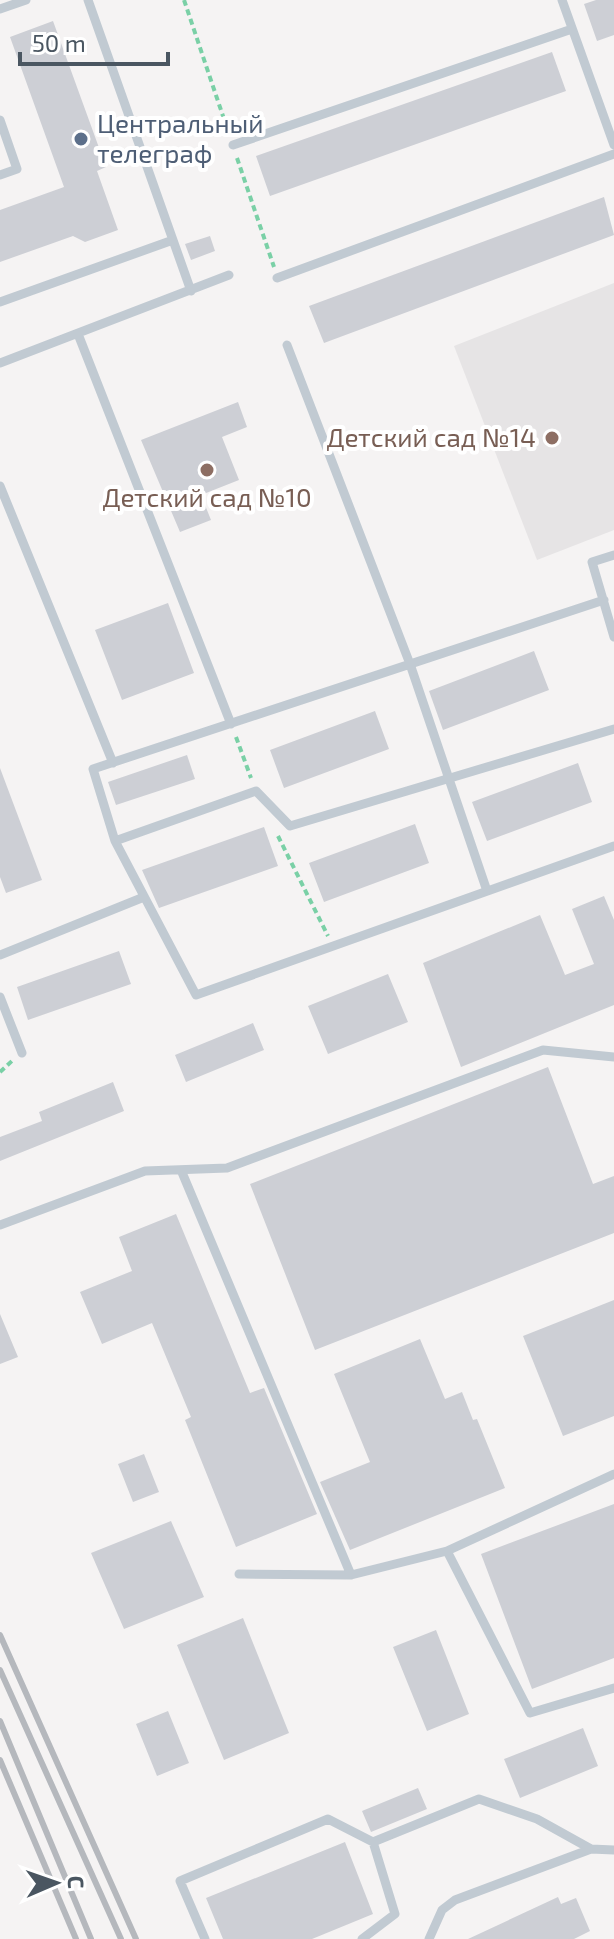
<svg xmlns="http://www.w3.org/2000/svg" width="614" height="1939" viewBox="0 0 614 1939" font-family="'Exo 2',sans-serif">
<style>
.education{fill:#e6e4e5}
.building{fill:#cdcfd5}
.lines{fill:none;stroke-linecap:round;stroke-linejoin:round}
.path{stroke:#7ad0a6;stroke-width:4;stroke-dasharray:6 4;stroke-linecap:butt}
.lane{stroke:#c1cad2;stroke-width:9}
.rail{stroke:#b5b8bd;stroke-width:6}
.service-dot{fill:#5c6f8a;stroke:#fff;stroke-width:3}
.education-dot{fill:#8d6e63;stroke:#fff;stroke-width:3}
.labels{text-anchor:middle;stroke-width:8;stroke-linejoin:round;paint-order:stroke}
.service-label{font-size:26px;fill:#4e5e75;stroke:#fff;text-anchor:start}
.education-label{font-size:26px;fill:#785e54;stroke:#fff;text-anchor:end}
</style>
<rect width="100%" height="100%" fill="#f5f3f3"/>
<path class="education" d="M 614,283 L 614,530 L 537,560 L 454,346 Z"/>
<path class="building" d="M 596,0 L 614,0 L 614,35 L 597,41 L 584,4 Z
M 53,21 L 106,167 L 97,171 L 118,230 L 85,242 L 73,236 L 0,262 L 0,210 L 64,187 L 10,37 Z
M 552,52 L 566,91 L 270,196 L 256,156 Z
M 604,197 L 614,235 L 324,343 L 309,306 Z
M 210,236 L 215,251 L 191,260 L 185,244 Z
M 238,402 L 247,427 L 222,437 L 239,480 L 201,495 L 211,520 L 180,532 L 141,440 Z
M 168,603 L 194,673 L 122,700 L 95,630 Z
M 534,651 L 549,690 L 443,730 L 429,691 Z
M 375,711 L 389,749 L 284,788 L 270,750 Z
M 187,755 L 195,779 L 116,805 L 108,782 Z
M 578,763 L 592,802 L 487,841 L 472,802 Z
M 0,768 L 42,880 L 6,893 L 0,877 Z
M 415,824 L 429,863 L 324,902 L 309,863 Z
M 264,827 L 278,866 L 159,908 L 142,870 Z
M 604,896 L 614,920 L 614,1005 L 461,1067 L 423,963 L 540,915 L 565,975 L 594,964 L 572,909 Z
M 119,951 L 131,984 L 28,1020 L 17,987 Z
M 388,974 L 408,1022 L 328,1054 L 308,1006 Z
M 253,1023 L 264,1050 L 186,1082 L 175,1055 Z
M 548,1067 L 593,1184 L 614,1176 L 614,1233 L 315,1350 L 250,1184 Z
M 113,1082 L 124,1111 L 0,1161 L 0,1137 L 42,1121 L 39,1112 Z
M 176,1214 L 250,1393 L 264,1388 L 317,1514 L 236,1547 L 185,1420 L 191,1417 L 152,1323 L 102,1344 L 80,1292 L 132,1271 L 119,1237 Z
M 614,1300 L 614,1416 L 563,1436 L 523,1336 Z
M 0,1314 L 18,1357 L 0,1364 Z
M 420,1339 L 445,1399 L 462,1392 L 473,1420 L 477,1419 L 505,1488 L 350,1550 L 320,1482 L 370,1462 L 334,1374 Z
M 144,1454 L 159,1492 L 133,1502 L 118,1464 Z
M 614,1504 L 614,1658 L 532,1689 L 481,1554 Z
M 171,1521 L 204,1597 L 124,1629 L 91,1553 Z
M 243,1618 L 289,1733 L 224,1760 L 177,1645 Z
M 436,1630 L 469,1714 L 427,1731 L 393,1647 Z
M 168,1711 L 189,1763 L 157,1776 L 136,1724 Z
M 583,1728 L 598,1766 L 520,1798 L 504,1759 Z
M 418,1788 L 427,1809 L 371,1832 L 362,1811 Z
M 345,1842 L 373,1914 L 312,1939 L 223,1939 L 206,1898 Z
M 558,1897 L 561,1904 L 576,1898 L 590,1931 L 574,1939 L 468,1939 Z"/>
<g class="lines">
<path class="path" d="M 184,0 L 229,134
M 237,158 L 274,267
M 236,737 L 251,778
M 278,836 L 328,936
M 0,1072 L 13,1060"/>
<path class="lane" d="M 88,0 L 191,291
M 562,0 L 614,145
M 0,9 L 26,0
M 0,120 L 17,169 L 0,175
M 233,145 L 572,29
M 277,278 L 614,154
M 0,302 L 173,240
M 78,334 L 231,724
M 287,345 L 410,664 L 487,891
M 0,363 L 229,275
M 0,486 L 113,763
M 614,555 L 592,562 L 614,637
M 604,600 L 93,769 L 115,841 L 256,791 L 290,826 L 614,729
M 115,841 L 196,995 L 614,846
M 0,955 L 144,897
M 0,997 L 22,1053
M 181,1170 L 351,1575
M 0,1225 L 145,1171 L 227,1168 L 543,1050 L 614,1057
M 614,1474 L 447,1551 L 530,1713 L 614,1688
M 239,1574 L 351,1575 L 447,1551
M 205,1939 L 180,1881 L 328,1819 L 373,1842 L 479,1799 L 537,1819 L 591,1849
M 362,1939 L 395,1914 L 373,1842
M 429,1939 L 442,1910 L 455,1900 L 591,1849 L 614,1850"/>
<path class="rail" d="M 0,1635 L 136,1939
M 0,1670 L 121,1939
M 0,1721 L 91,1939
M 0,1760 L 76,1939"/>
</g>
<circle class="service-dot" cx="81" cy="139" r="8"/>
<g class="education-dot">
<circle cx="552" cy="438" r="8"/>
<circle cx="207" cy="470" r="8"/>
</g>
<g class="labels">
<g class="service-label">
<text x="97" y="133">Центральный<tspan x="97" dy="30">телеграф</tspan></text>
</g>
<g class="education-label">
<text x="536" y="447">Детский сад №14</text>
<text x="207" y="507" text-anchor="middle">Детский сад №10</text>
</g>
</g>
<g transform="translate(56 1883) rotate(88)" stroke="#ffffff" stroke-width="6" paint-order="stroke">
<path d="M0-6L14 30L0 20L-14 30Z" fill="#4a5661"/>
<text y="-12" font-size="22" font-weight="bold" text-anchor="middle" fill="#4a5661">С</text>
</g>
<path d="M20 52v12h148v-12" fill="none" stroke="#4a5661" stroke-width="4"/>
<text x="32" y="52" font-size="24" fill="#4a5661" stroke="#ffffff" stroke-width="6" paint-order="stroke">50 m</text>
</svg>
